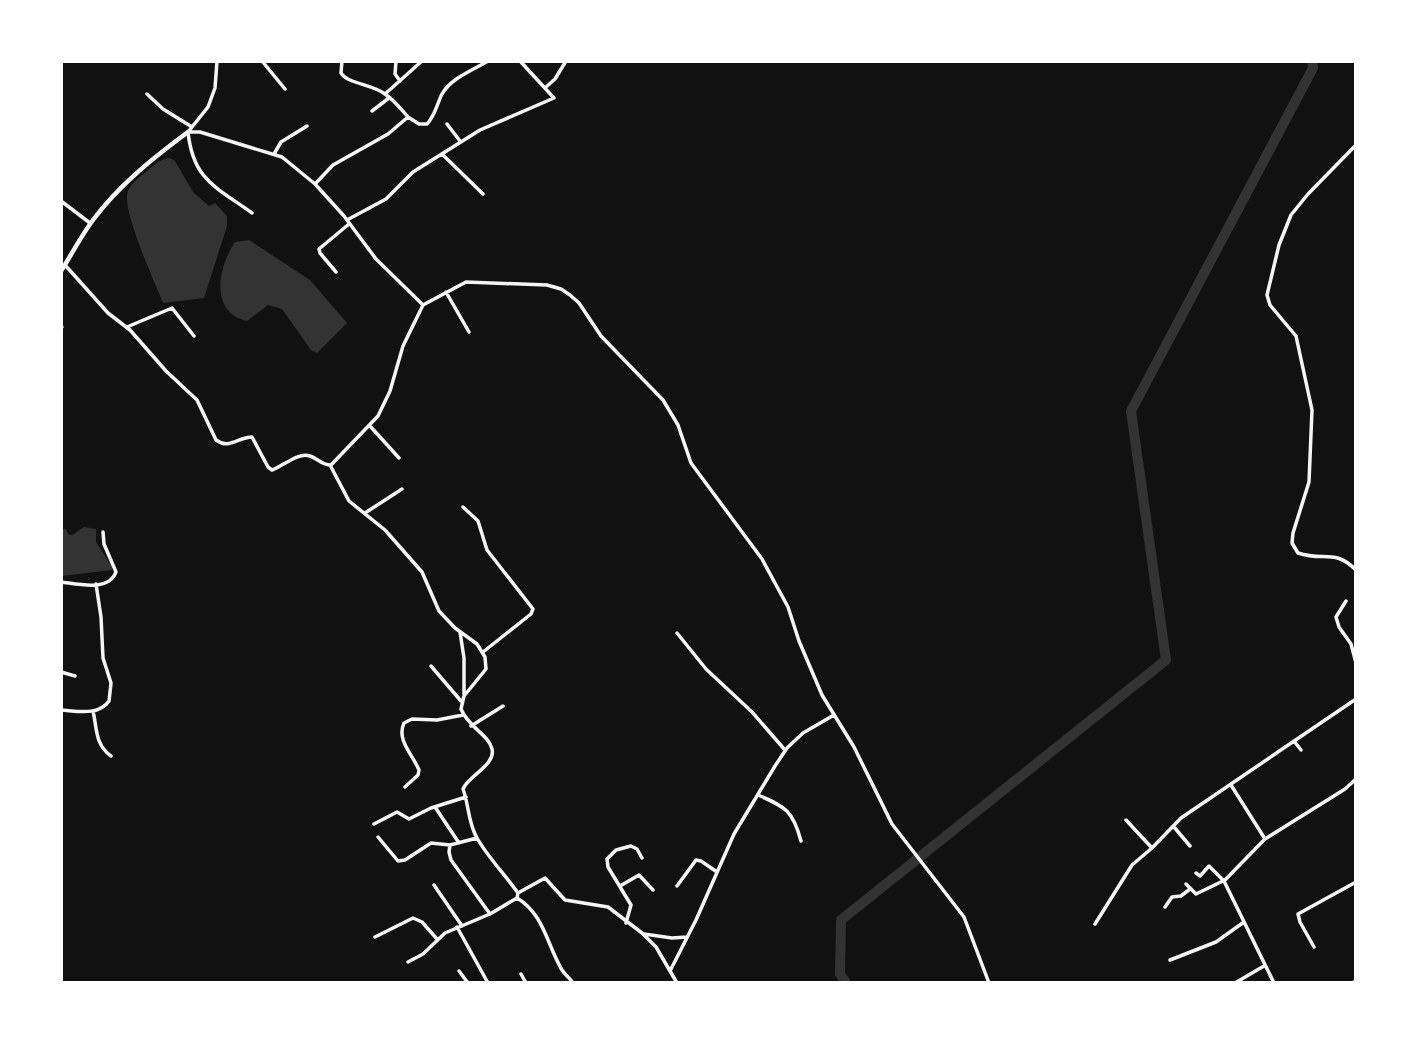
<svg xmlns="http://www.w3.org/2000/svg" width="1417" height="1044" viewBox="0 0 1417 1044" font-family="'Public Sans',sans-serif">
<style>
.water{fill:#333}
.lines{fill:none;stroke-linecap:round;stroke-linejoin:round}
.river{stroke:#333;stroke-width:10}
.minor{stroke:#f5f5f5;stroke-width:3.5}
.tertiary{stroke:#f5f5f5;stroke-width:4.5}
</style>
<rect width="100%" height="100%" fill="#111"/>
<path class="water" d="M 170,158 L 175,161 L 193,192 L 209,206 L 215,203 L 227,216 L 227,226 L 204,298 L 163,303 C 154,281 125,217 127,195 C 128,185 140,177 147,171 C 155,164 160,159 170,158 Z
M 249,240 L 310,280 L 347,323 L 317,353 L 311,350 L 282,309 L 268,305 L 247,321 C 209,312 218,267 235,242 Z
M 84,527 L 96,529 L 96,542 L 112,567 L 112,570 L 61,576 L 61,529 L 66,529 L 69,535 L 72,535 Z"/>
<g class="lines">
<path class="river" d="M 846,983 L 840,974 L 841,920 L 1166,660 L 1131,411 L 1313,68 L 1312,61"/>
<path class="minor" d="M 217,61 L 215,88 L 208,107 L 188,132 C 193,180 216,187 252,213
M 262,61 L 285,89
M 396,61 L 395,74 L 400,81
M 546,87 L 555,79 L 566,61
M 147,94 L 163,109 L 192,127
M 385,94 L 422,61
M 372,111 L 389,98
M 408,117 L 419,124 L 427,124 C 435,116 437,104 442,94 C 451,78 473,70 488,61
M 447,124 L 460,141
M 188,132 L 200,132 L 282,157 L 315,184 L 344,216 L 376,259 L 423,305
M 1356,145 L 1308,194 L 1291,215 L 1279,245 L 1267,295 L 1270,305 L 1296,336 L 1312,410 L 1309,482 L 1293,533 L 1292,543 L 1298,553 C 1324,562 1334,548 1356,570
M 274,154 L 281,142 L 307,126
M 442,154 L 483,194
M 315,184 L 333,165 L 388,134 L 408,117 C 401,109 394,100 385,94 C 372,84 348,84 341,73 L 342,61
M 61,201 L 90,223
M 347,220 L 386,199 L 413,172 L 480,130 L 554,98 L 520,61
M 65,265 L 108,313 L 130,330 L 166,371 L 197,400 L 216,440 C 229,450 238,437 252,437 L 268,467 L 272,470 C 283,466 298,452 310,456 C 319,459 321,465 331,465 L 378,416 L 390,391 L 403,346 L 423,305 L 466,282 L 547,285 L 561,289 L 570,295 L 579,303 L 601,336 L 663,400 L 678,425 L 691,463 L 762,559 L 788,607 L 799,641 L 822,695 L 854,747 L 892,824 L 964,917 L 989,983
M 336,272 L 320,253 L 319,249 L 349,224
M 446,292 L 469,332
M 61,327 L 62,327
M 127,327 L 172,308 L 194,336
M 370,426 L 399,458
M 330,465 L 349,501 L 385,530 L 422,572 L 439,611 L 455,628 L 477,644 L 485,657 L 486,669 L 464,696 L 461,709 C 468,727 489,735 492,749 C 496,765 468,776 463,789 C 469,805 468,823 477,838 C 487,856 506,876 518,893 L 517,898
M 463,507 L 478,521 L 487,550 L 533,609 L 531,614 L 483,652
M 365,513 L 402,489
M 61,582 C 78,584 109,592 116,572 L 104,544 L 103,532
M 1346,601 L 1336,617 L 1339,627 L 1351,644 L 1356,663
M 460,632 L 464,658 L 464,694
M 677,633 L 706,669 L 752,712 L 785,750
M 431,666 L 461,701
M 61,672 L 75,676
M 61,710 C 77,711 99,716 109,701 L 111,683 L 103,658 L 101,617 L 96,584
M 93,711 C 97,728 95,745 111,756
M 471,726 L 503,706
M 1294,741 L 1301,750
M 1231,785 L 1265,839
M 405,787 L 418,775 L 419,770 C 413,755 396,740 404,723 L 412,719 L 437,720 L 463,715
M 758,795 C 786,807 793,811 801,841
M 435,807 L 459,843
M 1126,820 L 1152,848
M 374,824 L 397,812 L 409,819 L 431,808 L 466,797
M 1174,827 L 1190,846
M 378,837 L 398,861 L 405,860 L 431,843 L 450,845 L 477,838
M 450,845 L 449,852 L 451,860 L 490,914
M 1196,873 L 1200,876 L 1209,866 L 1224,881 L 1274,983
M 1186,884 L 1196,894 L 1225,880 L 1265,839 L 1345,789 L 1356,779
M 434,885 L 462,926
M 620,886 L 639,875 L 653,890
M 677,886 L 696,860 L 701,861 L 717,872
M 518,893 L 545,878 L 565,900 L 608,907 L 642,933 L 656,947 L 677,983
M 1165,907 L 1172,897 L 1181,896 L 1190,889
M 626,923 L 631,905 L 608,867 L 607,859 L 616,850 L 631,846 L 637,849 L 642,858
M 1095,924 L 1132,865 L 1152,848 L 1181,818 L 1356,699
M 457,927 L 488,983
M 644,934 L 672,938 L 687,937
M 375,937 L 413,918 L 422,922 L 437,939
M 1314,947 L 1300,922 L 1298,914 L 1356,882
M 1170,960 L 1216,942 L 1244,922
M 408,962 L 423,954 L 445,933 L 490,914 L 517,898 C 544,914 547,945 562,970 C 565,975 570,978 573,983
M 459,971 L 468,983
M 670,971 L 696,920 L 734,834 L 775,766 L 787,748 L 803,733 L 834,715
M 521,974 L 526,983
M 1235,983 L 1264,966
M 1352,983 L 1356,981"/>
<path class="tertiary" d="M 61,271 C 72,254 81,236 93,220 C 119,185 153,158 188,132"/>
</g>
<rect width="1417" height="1044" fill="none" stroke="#ffffff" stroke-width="126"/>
</svg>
